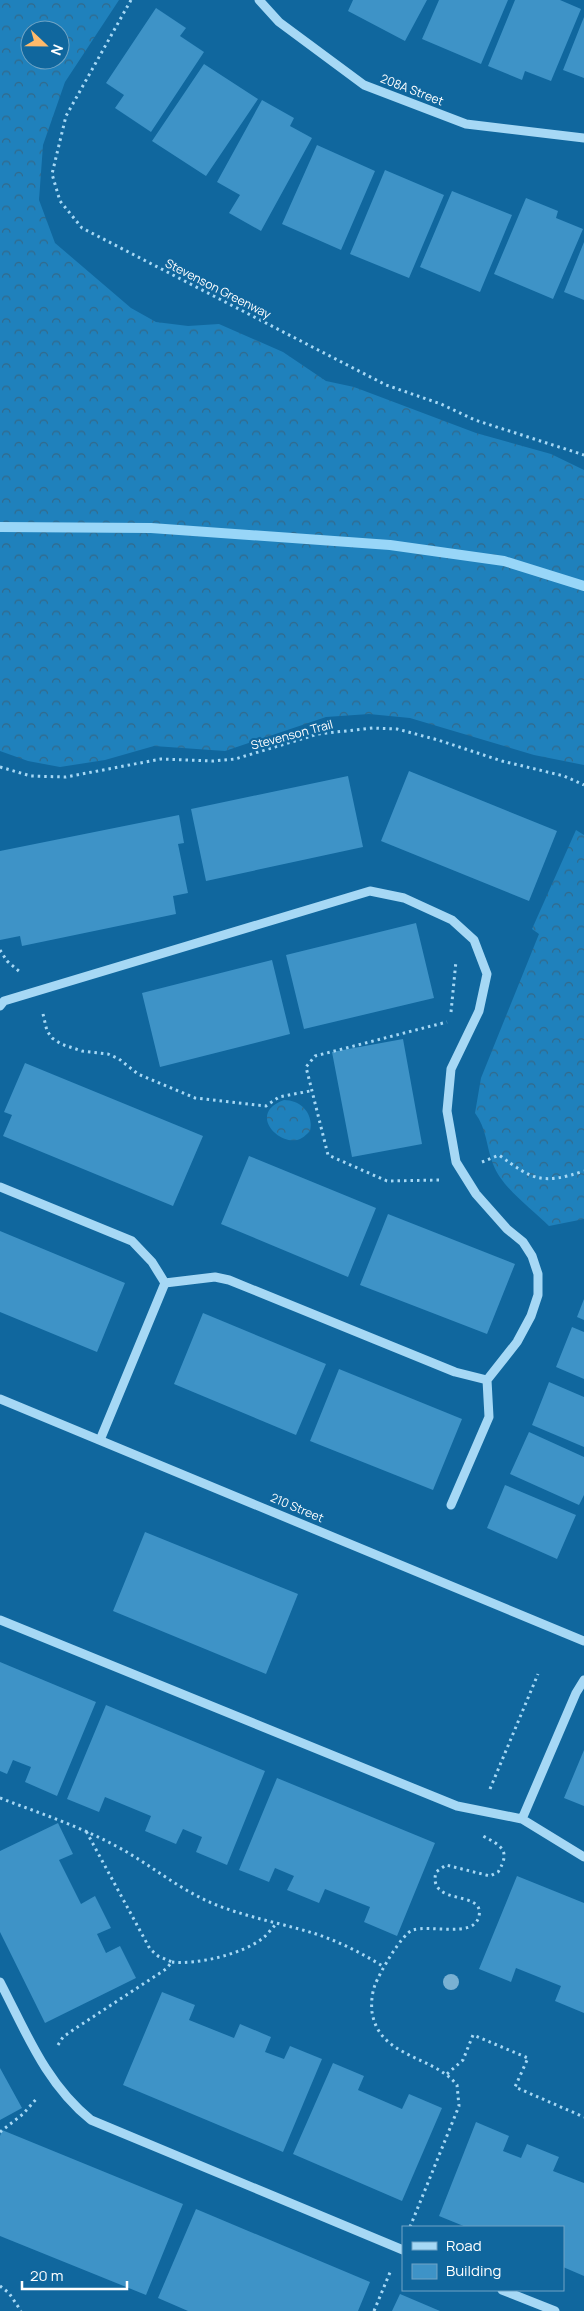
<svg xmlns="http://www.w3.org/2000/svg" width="584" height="2311" viewBox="0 0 584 2311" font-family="Manrope,sans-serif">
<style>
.forest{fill:url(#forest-crowns);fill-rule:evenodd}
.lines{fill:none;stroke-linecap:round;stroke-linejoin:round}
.stream{stroke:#98d6f8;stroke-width:10}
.building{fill:#3e93c7}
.path{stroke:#a6d8f5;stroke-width:3;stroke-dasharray:2.5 4;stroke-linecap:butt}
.minor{stroke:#a6d8f5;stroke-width:9}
.tree{fill:#79b1d3}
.labels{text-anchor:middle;stroke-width:4.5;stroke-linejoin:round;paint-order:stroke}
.street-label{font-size:12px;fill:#fff;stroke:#10679e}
</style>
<defs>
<pattern id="forest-crowns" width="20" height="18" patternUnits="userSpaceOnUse" patternTransform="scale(1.25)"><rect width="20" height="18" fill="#1f81bc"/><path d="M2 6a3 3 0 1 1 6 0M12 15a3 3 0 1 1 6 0" fill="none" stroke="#33698a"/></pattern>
</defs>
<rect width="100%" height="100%" fill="#10679e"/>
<path class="forest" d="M 0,0 L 119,0 L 65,82 L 43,145 L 39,200 L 55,243 L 131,308 L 156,322 L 188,326 L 219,324 L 283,352 L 326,381 L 354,387 L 476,433 L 551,454 L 584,470 L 584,765 L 534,755 L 410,718 L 369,714 L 326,717 L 225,751 L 154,746 L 105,760 L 60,767 L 28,761 L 0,751 ZM 30,30 L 60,30 L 60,60 L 30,60 Z
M 576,830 L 584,835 L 584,1219 L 549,1226 C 531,1208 502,1188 493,1164 C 486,1146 487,1129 475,1113 L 481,1078 L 539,934 L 532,929 Z
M 284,1100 C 302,1100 314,1115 310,1131 C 306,1135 302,1139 297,1140 C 277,1144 248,1113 284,1100 Z"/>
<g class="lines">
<path class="stream" d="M 0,527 L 151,528 L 390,545 L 504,561 L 584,586"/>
</g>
<path class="building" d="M 353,0 L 427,0 L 405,41 L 348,11 Z
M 439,0 L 508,0 L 481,64 L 422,39 Z
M 515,0 L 560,0 L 581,9 L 551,81 L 525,71 L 522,80 L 488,66 Z
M 156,8 L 186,28 L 180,36 L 204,52 L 151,132 L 115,108 L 124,95 L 106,83 Z
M 584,17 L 584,78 L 563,70 Z
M 204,64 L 258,99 L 206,176 L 152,141 Z
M 262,100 L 294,118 L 290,126 L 312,138 L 261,231 L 229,213 L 240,195 L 217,182 Z
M 317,145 L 375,171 L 341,250 L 282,224 Z
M 385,170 L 444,195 L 409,278 L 350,254 Z
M 452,191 L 512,215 L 480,292 L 420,267 Z
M 526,198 L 558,211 L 556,218 L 583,229 L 553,299 L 494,274 Z
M 584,242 L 584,300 L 564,292 Z
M 409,771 L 557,831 L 529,901 L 381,841 Z
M 348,776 L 363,847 L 206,881 L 191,809 Z
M 179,815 L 184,843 L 178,844 L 188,893 L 173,896 L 176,914 L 22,946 L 20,936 L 0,940 L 0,851 Z
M 416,923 L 434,998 L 304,1029 L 286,955 Z
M 272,960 L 290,1034 L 160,1067 L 142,993 Z
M 403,1039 L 422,1144 L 352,1157 L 332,1052 Z
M 25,1063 L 203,1136 L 173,1206 L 3,1136 L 12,1115 L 4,1112 Z
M 249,1156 L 376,1208 L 348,1277 L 221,1224 Z
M 388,1214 L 515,1264 L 487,1334 L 360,1285 Z
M 0,1231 L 125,1283 L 97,1352 L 0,1312 Z
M 584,1299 L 584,1320 L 577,1317 Z
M 203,1313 L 326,1364 L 296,1435 L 174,1384 Z
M 572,1327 L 584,1332 L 584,1379 L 556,1367 Z
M 339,1369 L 462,1419 L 433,1490 L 310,1441 Z
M 549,1382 L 584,1397 L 584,1447 L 532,1425 Z
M 529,1432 L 584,1457 L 584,1495 L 579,1505 L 510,1474 Z
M 505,1485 L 576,1515 L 557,1559 L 487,1528 Z
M 145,1532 L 298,1594 L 266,1674 L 113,1611 Z
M 0,1662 L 96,1702 L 57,1796 L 25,1782 L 31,1767 L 13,1760 L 7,1774 L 0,1771 Z
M 106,1705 L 265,1771 L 227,1865 L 196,1852 L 202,1837 L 183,1829 L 176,1844 L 145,1831 L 151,1816 L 105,1797 L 99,1812 L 67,1799 Z
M 584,1750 L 584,1806 L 564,1798 Z
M 277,1778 L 435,1843 L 397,1936 L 364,1922 L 370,1907 L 325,1889 L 319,1903 L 287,1890 L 294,1876 L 275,1868 L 269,1882 L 239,1870 Z
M 58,1823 L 73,1854 L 59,1860 L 81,1904 L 95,1896 L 111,1928 L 97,1934 L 106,1953 L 120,1946 L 136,1978 L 45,2023 L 0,1932 L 0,1851 Z
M 517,1876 L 584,1903 L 584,2013 L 555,2001 L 561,1986 L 516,1968 L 511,1982 L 479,1969 Z
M 162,1992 L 195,2005 L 189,2020 L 234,2038 L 240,2024 L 271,2037 L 265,2052 L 284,2059 L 290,2046 L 322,2059 L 283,2152 L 123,2085 Z
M 333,2063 L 364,2076 L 358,2090 L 402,2109 L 409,2094 L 442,2108 L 402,2201 L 293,2154 Z
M 0,2068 L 22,2108 L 0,2120 Z
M 476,2122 L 509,2136 L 503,2151 L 521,2158 L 527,2144 L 559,2157 L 553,2171 L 584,2183 L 584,2276 L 563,2267 L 563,2227 L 466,2227 L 439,2216 Z
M 2,2130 L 183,2204 L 146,2295 L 0,2236 L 0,2136 Z
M 196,2209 L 370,2282 L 358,2311 L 188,2311 L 158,2298 Z
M 400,2294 L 440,2311 L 392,2311 Z"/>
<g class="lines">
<path class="path" d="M 131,0 L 66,116 L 52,174 L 60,201 L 82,228 L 386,385 L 441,404 L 475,420 L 584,455
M 0,767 L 31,776 L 66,777 L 161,759 L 213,761 L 235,759 L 318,734 L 373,728 L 397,729 L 438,740 L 502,761 L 564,776 L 584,785
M 0,950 L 7,961 L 20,972
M 451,1012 L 456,961
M 43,1014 L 47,1031 L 52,1038 L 61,1044 L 82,1051 L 108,1054 L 119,1059 L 138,1074 L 195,1098 L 266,1106 L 279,1097 L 310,1091
M 482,1162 L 499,1155 C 533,1180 542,1185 584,1171
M 439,1180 L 387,1181 L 328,1155 L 306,1067 L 315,1056 L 447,1022
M 490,1789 L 538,1674
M 0,1798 C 39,1813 79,1826 116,1846 C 150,1864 178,1889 214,1904 C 246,1917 280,1923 313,1933 C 338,1941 362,1953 384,1967
M 172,1962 C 197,1965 243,1954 263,1938 C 268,1934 272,1928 277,1923
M 58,2045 L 63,2037 L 76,2028 L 166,1969 L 172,1962 L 158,1956 L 150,1949 L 86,1831
M 447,2074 L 463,2060 L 473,2035 L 528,2058 L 515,2087 L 584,2117
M 0,2132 L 23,2114 L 38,2097
M 410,2227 L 459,2106 L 457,2085 C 433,2055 379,2058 372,2012 C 371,2003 372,1993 375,1985 C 379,1974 402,1933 413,1930 C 430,1924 474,1939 479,1916 C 485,1889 427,1907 436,1872 L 446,1865 L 490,1876 L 498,1872 C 511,1851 502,1846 483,1836
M 0,2286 L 9,2293 L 21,2311
M 374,2311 L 391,2270"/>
<path class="minor" d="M 259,0 L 279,22 L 364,85 L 466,124 L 584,138
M 0,1006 L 4,1001 L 370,891 L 404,898 L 452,920 L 474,940 L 487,974 L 479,1011 L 451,1069 L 447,1111 L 456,1162 L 476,1194 L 507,1229 L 523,1242 L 532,1256 L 538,1274 L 538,1295 L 531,1316 L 517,1342 L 487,1380 L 489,1417 L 451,1505
M 0,1187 L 132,1241 L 152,1262 L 165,1283 L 215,1277 L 229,1280 L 455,1372 L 487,1380
M 0,1399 L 584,1641
M 100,1440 L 165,1283
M 0,1620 L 457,1806 L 522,1819 L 576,1693 L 584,1680
M 522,1819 L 584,1857
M 0,1982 C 26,2032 46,2084 91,2120 L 403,2250
M 502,2290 L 555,2311"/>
</g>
<circle class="tree" cx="451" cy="1982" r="8"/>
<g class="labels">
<g class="street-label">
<text transform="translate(412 90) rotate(21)" y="4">208A Street</text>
<text transform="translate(218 289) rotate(27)" y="4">Stevenson Greenway</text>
<text transform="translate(292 735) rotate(-15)" y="4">Stevenson Trail</text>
<text transform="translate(297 1508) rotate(23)" y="4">210 Street</text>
</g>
</g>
<rect x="402" y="2226" width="162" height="65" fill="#10679e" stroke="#70a4c5"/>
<rect x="412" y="2242" width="25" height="8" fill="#a6d8f5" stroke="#70a4c5"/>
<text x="446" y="2251" font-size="15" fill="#ffffff">Road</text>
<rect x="412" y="2264" width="25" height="15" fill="#3e93c7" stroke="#70a4c5"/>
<text x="446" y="2276" font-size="15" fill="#ffffff">Building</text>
<g transform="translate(45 45) rotate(112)"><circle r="24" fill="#10679e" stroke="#70a4c5"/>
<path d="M0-4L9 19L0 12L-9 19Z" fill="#ffba6b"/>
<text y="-8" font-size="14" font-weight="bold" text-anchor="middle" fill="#ffffff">N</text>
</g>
<path d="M22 2281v8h105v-8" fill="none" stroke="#ffffff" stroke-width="2.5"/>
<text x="30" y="2281" font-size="15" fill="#ffffff" stroke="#10679e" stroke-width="4" paint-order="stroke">20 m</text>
</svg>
